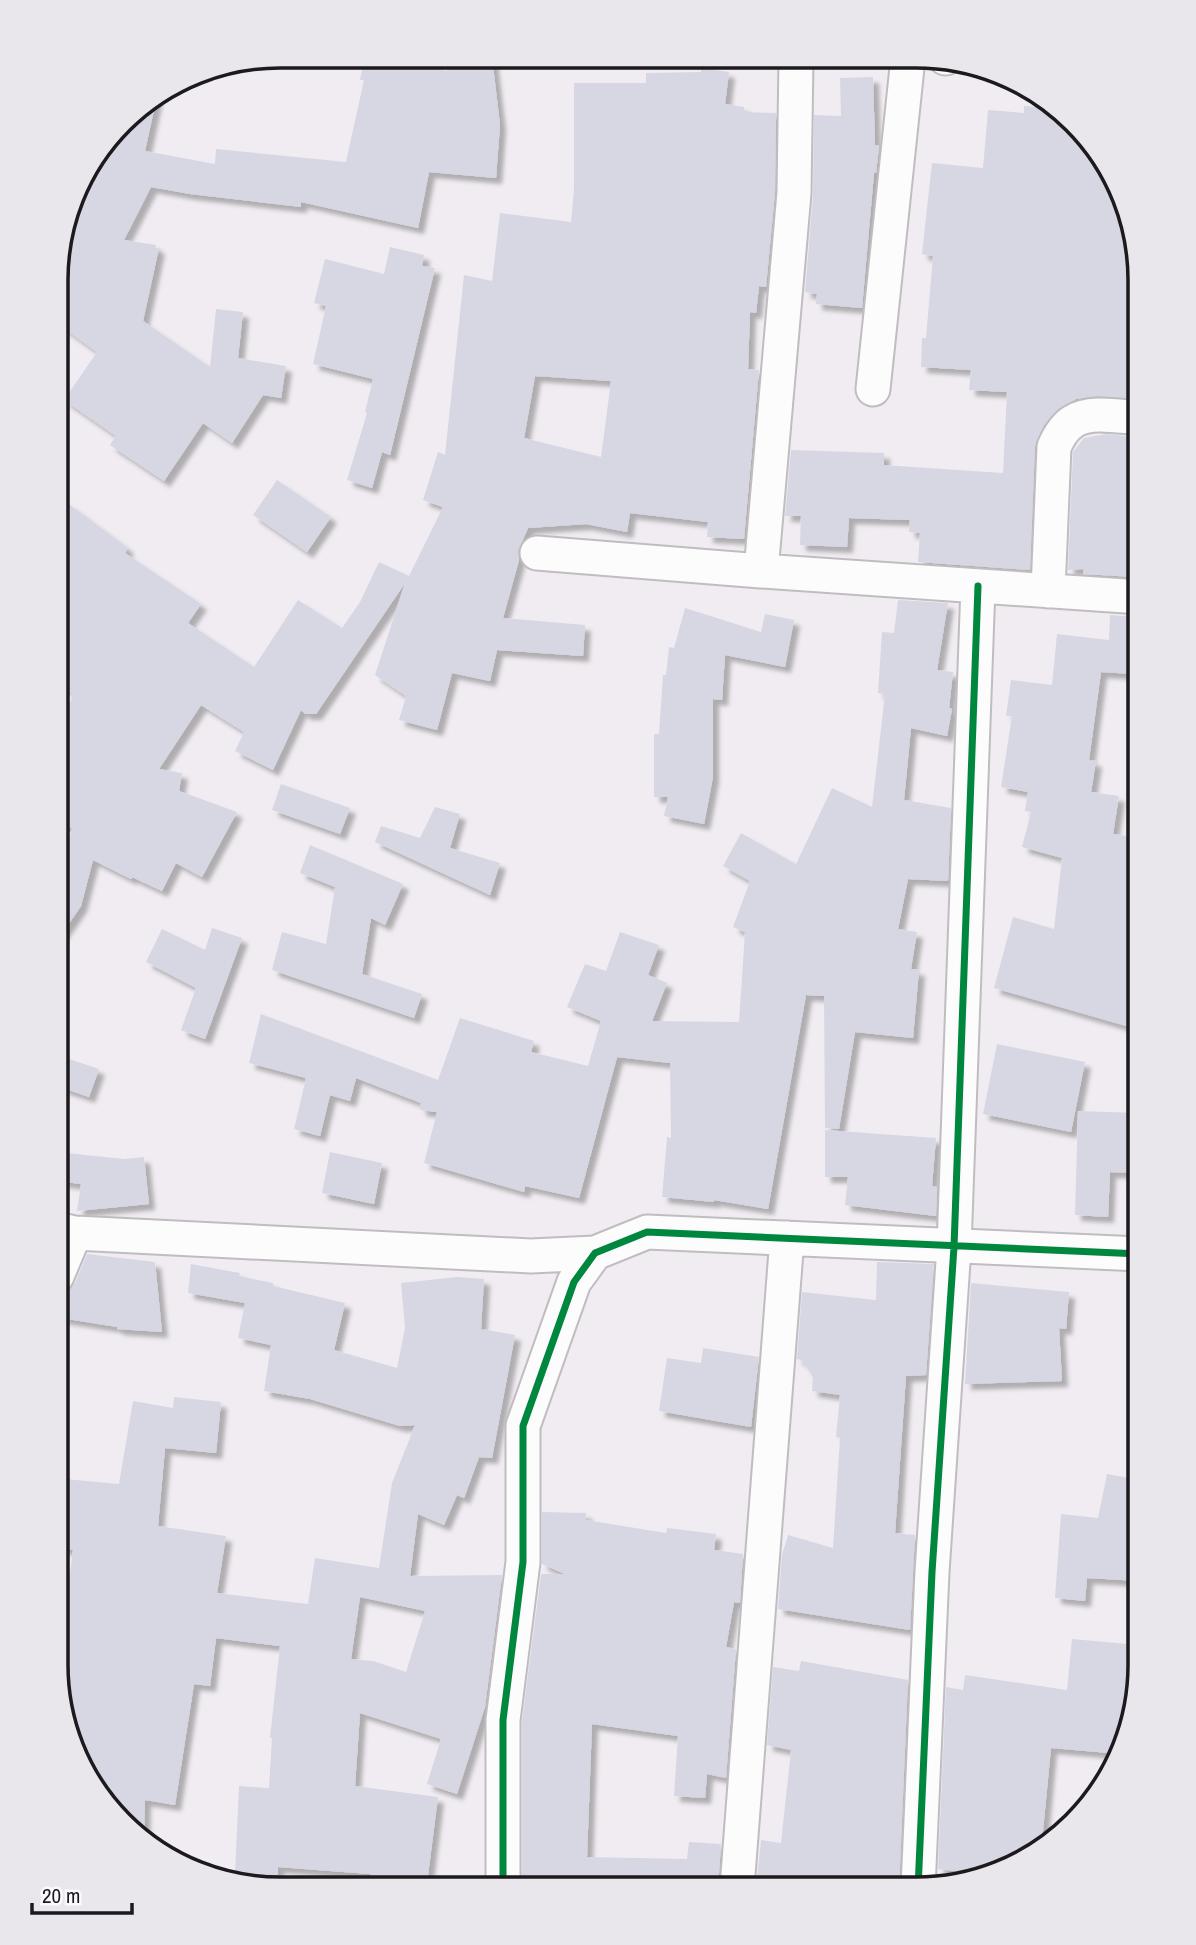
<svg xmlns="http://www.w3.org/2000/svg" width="1196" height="1945" viewBox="0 0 1196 1945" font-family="'Archivo Narrow',sans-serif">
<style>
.building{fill:#d7d7e4;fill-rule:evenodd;filter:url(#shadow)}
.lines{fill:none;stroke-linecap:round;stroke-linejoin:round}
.street-casing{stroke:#c0bdc0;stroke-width:37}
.street{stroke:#fdfcfd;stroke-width:33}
.cycleway-casing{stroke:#fcf9fe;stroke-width:11}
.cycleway{stroke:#00873e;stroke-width:7}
.rim{fill:none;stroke:#1c1a1d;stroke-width:3.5}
</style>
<defs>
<filter id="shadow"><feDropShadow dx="6" dy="6" stdDeviation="2" flood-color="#0004"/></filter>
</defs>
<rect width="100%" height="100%" fill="#f0ecf1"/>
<path class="building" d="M 365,56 L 384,56 L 447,71 L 445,56 L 492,57 L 500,125 L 496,178 L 429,172 L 418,228 L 301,202 L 301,207 L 190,194 L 151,187 L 124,240 L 156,245 L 155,248 L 159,248 L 143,321 L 210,367 L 216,309 L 243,312 L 238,358 L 286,366 L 281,398 L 263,395 L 232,443 L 203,423 L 164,481 L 110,445 L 116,436 L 64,400 L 97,352 L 58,324 L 58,251 L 67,221 L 82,192 L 77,189 L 79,181 L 132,112 L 157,96 L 145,151 L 215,164 L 216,149 L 346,162 L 364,80 L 360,80 Z
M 701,68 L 729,72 L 725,104 L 744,107 L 744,112 L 776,113 L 775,192 L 766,287 L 759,286 L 756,313 L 750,312 L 748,369 L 759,370 L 744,539 L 707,537 L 708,522 L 630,513 L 627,532 L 586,524 L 528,528 L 518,551 L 519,560 L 503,618 L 585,625 L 583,656 L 497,650 L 490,681 L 452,673 L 437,730 L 399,720 L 406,696 L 375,675 L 405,583 L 316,714 L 305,714 L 301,710 L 273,770 L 235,751 L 244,732 L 201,705 L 159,769 L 182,773 L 179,791 L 237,812 L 202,877 L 176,863 L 162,891 L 132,877 L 131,879 L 93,860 L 81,906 L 57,941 L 57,887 L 72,828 L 57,824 L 57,741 L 73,694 L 57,682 L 58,519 L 69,504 L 128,548 L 125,553 L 201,604 L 188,623 L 254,667 L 298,600 L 342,628 L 360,602 L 379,562 L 409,576 L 443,507 L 423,500 L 438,452 L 445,455 L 464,275 L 492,281 L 500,213 L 571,222 L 574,189 L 574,83 L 646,83 L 646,73 L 701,72 ZM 535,376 L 611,381 L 601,457 L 524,438 Z
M 873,77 L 875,145 L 879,146 L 876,173 L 874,173 L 862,308 L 816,304 L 817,294 L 805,292 L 813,195 L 814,115 L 841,116 L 840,78 Z
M 1024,106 L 1057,108 L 1123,195 L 1140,280 L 1140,399 L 1097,396 L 1076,399 L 1058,409 L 1044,425 L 1035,446 L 1030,570 L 918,562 L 920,533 L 909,532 L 910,520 L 849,518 L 847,547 L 800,545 L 801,516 L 785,516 L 791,450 L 884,453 L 884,465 L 1003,473 L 1007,392 L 969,390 L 971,370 L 921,367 L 922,338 L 926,338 L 933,256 L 922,254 L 932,163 L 983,168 L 988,110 L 1024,113 Z
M 390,247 L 424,255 L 422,266 L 435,268 L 390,455 L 382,452 L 372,488 L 347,480 L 367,413 L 365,412 L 373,379 L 313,364 L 326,306 L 314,303 L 325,259 L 384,274 Z
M 1106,434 L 1136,437 L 1132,487 L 1140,489 L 1140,494 L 1132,533 L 1137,533 L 1135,577 L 1083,574 L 1083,569 L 1068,570 L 1073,452 L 1084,438 Z
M 277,480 L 331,517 L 307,552 L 253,515 Z
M 898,600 L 948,603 L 937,670 L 953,672 L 949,708 L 952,709 L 947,736 L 911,728 L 904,800 L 951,808 L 948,881 L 908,879 L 898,929 L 917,932 L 911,969 L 919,970 L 913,1038 L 855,1032 L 839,1129 L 825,1128 L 824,996 L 806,995 L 768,1209 L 714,1200 L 714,1202 L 662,1197 L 667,1137 L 671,1138 L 670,1063 L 617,1057 L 579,1198 L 525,1186 L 524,1192 L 424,1163 L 437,1112 L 420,1110 L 421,1103 L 356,1078 L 350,1101 L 330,1095 L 320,1136 L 294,1129 L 306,1078 L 249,1063 L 261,1014 L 438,1080 L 460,1018 L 534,1041 L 531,1052 L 588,1066 L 601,1021 L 567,1007 L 585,964 L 606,971 L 620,932 L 659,945 L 648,975 L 667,983 L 652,1021 L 739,1022 L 745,932 L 733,927 L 750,881 L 723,866 L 741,833 L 796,864 L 832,788 L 872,807 L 885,694 L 878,693 L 882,632 L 894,633 Z
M 685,608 L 761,632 L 765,614 L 794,620 L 785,667 L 725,655 L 722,700 L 713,699 L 713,777 L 704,824 L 664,816 L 668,797 L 654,797 L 654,734 L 659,734 L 663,675 L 666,675 L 669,647 L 674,648 Z
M 1110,615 L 1136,617 L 1133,674 L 1101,672 L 1089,760 L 1096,761 L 1091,792 L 1119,796 L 1113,834 L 1140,838 L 1140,1030 L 994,988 L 1013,917 L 1054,929 L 1062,858 L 1022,847 L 1031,812 L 1025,811 L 1028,792 L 1001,787 L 1012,716 L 1006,716 L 1011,680 L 1052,685 L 1057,634 L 1109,640 Z
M 281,784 L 350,808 L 340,834 L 272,810 Z
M 435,807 L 460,814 L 450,848 L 500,863 L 490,895 L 375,842 L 381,826 L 420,838 Z
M 310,845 L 403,884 L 385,925 L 371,918 L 362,974 L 422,994 L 414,1018 L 272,970 L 282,932 L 326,944 L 335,887 L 300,873 Z
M 212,928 L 242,938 L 205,1039 L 181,1030 L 196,988 L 146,962 L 162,929 L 205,950 Z
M 997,1044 L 1085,1062 L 1071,1132 L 983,1114 Z
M 57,1055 L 99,1069 L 89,1097 L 57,1086 Z
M 1078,1111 L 1140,1113 L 1140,1173 L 1110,1172 L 1108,1217 L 1075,1215 Z
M 825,1130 L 936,1138 L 932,1186 L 937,1187 L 936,1216 L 845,1205 L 848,1177 L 825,1177 Z
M 57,1152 L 124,1159 L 144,1157 L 149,1204 L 77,1211 L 81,1184 L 57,1181 Z
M 330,1152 L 382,1163 L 374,1204 L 322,1193 Z
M 87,1254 L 155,1262 L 162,1332 L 117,1329 L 117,1327 L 61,1318 L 65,1293 L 75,1283 Z
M 877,1262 L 934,1264 L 926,1375 L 906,1376 L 895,1533 L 915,1535 L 910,1630 L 778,1609 L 782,1555 L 788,1535 L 833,1548 L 840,1438 L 836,1437 L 840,1395 L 812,1391 L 813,1377 L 802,1360 L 797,1359 L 802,1292 L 876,1300 Z
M 191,1264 L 240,1273 L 239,1276 L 273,1283 L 273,1286 L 345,1303 L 334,1350 L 397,1368 L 405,1328 L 401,1283 L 457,1277 L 484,1279 L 481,1329 L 515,1335 L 492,1458 L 479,1457 L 464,1498 L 457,1495 L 444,1525 L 418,1514 L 410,1576 L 502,1575 L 485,1707 L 457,1794 L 427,1784 L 441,1739 L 360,1713 L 355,1786 L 438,1797 L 427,1883 L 370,1876 L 370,1874 L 278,1867 L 278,1875 L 235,1873 L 239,1786 L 269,1788 L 272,1738 L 270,1738 L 280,1646 L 216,1638 L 210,1686 L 194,1684 L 175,1805 L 145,1800 L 144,1843 L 73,1750 L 57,1672 L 73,1550 L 59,1548 L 65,1479 L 119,1484 L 133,1401 L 173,1408 L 174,1397 L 221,1402 L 216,1453 L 165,1448 L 158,1526 L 226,1536 L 217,1593 L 308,1604 L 315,1558 L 379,1568 L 392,1483 L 415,1425 L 400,1426 L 310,1399 L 264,1391 L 271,1345 L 238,1338 L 245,1303 L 188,1293 ZM 360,1597 L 425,1611 L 406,1672 L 373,1661 L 351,1659 Z
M 971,1283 L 1069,1292 L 1066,1329 L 1059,1328 L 1062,1381 L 965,1384 Z
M 703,1348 L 759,1357 L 751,1427 L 659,1411 L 667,1358 L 701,1363 Z
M 1107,1474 L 1140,1480 L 1140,1581 L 1087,1578 L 1085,1601 L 1055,1598 L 1061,1514 L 1098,1518 Z
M 542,1512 L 586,1513 L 586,1520 L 666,1533 L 667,1528 L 716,1534 L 714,1550 L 743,1554 L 740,1603 L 734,1602 L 726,1647 L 736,1649 L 726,1778 L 707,1774 L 705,1798 L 674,1796 L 678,1736 L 592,1724 L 587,1857 L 687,1859 L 689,1842 L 721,1844 L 718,1888 L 618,1888 L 522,1883 L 522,1721 L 541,1574 L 565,1574 L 542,1564 Z
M 1072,1639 L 1139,1645 L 1139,1680 L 1121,1754 L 1051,1748 L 1042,1841 L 1001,1872 L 988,1875 L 938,1869 L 946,1687 L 963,1690 L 965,1675 L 1067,1690 Z
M 801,1661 L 908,1680 L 899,1889 L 756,1889 L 761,1840 L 781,1843 L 791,1750 L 767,1745 L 773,1667 L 799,1671 Z"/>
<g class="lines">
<defs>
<path id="street" d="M 945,58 L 946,58
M 873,389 L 908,58
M 537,553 L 761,571 L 1140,597
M 761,571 L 794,193 L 796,58
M 1048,591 L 1054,447 C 1058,438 1065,426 1074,421 C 1091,410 1121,417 1140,418
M 57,1229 L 75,1233 L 531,1256 L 595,1253
M 57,1276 L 75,1233
M 503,1888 L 503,1720 L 523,1562 L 523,1426 L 574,1282 L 595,1253 L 647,1232 L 1140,1254
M 737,1888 L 787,1238
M 918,1889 L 932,1572 L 954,1247 L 978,586"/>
</defs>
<use href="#street" class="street-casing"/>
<use href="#street" class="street"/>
<defs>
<path id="cycleway" d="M 503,1888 L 503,1720 L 523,1562 L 523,1426 L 574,1282 L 595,1253 L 647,1232 L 1140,1254
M 918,1889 L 932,1572 L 954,1247 L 978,586"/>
</defs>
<use href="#cycleway" class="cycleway-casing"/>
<use href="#cycleway" class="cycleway"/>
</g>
<path d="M0 0H1196V1945H0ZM280 68H916A212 212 0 0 1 1128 280V1665A212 212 0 0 1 916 1877H280A212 212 0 0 1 68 1665V280A212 212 0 0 1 280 68Z" fill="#eae7ec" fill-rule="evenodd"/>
<path class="rim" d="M280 68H916A212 212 0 0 1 1128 280V1665A212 212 0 0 1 916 1877H280A212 212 0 0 1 68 1665V280A212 212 0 0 1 280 68Z"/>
<path d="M32 1903v10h100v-10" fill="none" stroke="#1c1a1d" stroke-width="3.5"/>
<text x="42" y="1903" font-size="21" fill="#1c1a1d" stroke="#fcf9fe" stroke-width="5" paint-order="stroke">20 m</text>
</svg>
